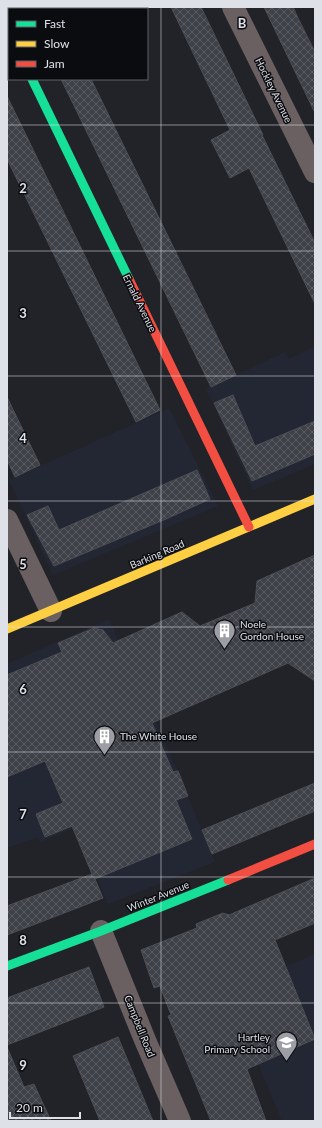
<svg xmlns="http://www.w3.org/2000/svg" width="322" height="1128" viewBox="0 0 322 1128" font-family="Lato,sans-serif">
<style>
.built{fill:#232734}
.building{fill:url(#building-cross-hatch);stroke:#4d4e53}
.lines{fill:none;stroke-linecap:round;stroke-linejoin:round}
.street{stroke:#6a5f61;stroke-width:22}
.fast{stroke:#16e098;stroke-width:9}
.slow{stroke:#ffcf43;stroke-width:9}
.jam{stroke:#f24e42;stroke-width:9}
.grid{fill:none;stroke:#dfe1e8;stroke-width:1;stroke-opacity:0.55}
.labels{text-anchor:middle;stroke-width:3;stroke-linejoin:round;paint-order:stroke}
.street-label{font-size:10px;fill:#dfe1e8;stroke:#0a0c10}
.poi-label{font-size:10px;fill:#dfe1e8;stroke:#0a0c10;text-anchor:start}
.grid-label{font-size:13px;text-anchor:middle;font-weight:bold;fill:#dfe1e8;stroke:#0a0c10;stroke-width:3;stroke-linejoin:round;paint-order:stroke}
</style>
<defs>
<pattern id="building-cross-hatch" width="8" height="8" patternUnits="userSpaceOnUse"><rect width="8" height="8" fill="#3f4149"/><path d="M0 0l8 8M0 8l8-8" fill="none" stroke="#5a5c63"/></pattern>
</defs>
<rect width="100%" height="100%" fill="#222328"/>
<path class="built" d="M 315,346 L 315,464 L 253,490 L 206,389 L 285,352 L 289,359 Z
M 169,408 L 218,506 L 53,575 L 9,480 Z
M 109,619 L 175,765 L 215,862 L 108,904 L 76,827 L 40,842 L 38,837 L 7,848 L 7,664 Z
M 315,954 L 315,1121 L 282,1121 L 228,991 Z"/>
<path class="building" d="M 171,7 L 201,7 L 263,135 L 262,135 L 315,243 L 315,304 L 249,168 L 230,178 L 211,140 L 230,130 Z
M 264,7 L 293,7 L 298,18 L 315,52 L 315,113 Z
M 61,79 L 91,79 L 236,375 L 211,387 Z
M 7,96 L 160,410 L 136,422 L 7,159 Z
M 233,395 L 255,446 L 315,421 L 315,454 L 252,481 L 214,403 Z
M 7,397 L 40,465 L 15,477 L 7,460 Z
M 197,470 L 210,499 L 166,519 L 54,566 L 27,515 L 48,506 L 59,530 Z
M 315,555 L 315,681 L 288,663 L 152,723 L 173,772 L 178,771 L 188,796 L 176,800 L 192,839 L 95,879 L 103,898 L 7,935 L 7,906 L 92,874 L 72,826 L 45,837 L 36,814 L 63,803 L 45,761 L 7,777 L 7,675 L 62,652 L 58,643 L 94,628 L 103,630 L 113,643 L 182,612 L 200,626 L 255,603 L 257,581 Z
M 315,783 L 315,811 L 212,854 L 202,830 Z
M 315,878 L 315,923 L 275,940 L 315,1039 L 247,1069 L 266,1121 L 211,1121 L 168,1016 L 171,1015 L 160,986 L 154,988 L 141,950 L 197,928 L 196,924 L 223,913 L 229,915 Z
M 89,967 L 104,1007 L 7,1045 L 7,998 Z
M 118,1037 L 153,1121 L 100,1121 L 73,1056 Z
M 7,1047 L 24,1087 L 34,1084 L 51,1121 L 7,1121 Z"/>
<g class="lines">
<path class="street" d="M 233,7 L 315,172
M 7,28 L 9,32
M 7,520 L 51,611
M 101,931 L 145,1040 L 180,1121"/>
<path class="fast" d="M 32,79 L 129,279
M 7,966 L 101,931 L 228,880"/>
<path class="slow" d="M 7,629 L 315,499"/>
<path class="jam" d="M 129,279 L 249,527
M 228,880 L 315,844"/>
</g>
<path class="grid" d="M 161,7 L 161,1121M 7,125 L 315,125M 7,251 L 315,251M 7,376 L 315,376M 7,501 L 315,501M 7,627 L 315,627M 7,752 L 315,752M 7,877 L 315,877M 7,1003 L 315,1003"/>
<defs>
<symbol id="building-pin" viewBox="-11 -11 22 30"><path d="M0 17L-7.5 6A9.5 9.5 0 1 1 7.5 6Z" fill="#9d9ea5" stroke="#0a0c10"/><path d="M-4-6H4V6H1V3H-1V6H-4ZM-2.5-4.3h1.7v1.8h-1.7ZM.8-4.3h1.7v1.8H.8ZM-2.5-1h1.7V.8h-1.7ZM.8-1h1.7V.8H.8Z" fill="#fff"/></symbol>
<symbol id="school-pin" viewBox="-11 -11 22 30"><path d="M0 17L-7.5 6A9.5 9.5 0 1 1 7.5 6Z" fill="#9d9ea5" stroke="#0a0c10"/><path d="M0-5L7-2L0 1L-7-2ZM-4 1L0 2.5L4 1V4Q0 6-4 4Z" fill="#fff"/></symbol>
</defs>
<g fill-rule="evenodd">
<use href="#building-pin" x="212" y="618" width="25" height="34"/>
<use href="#building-pin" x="92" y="724" width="25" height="34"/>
<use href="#school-pin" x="274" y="1030" width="25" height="34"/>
</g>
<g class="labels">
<g class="street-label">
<text transform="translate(274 90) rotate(64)" y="4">Hockley Avenue</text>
<text transform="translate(140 303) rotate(64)" y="4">Ernald Avenue</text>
<text transform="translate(157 554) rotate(-23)" y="4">Barking Road</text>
<text transform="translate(158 896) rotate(-22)" y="4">Winter Avenue</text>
<text transform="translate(140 1026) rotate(68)" y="4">Campbell Road</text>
</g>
<g class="poi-label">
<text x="240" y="628">Noele<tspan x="240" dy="12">Gordon House</tspan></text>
<text x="120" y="740">The White House</text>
<text x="270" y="1041" text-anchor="end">Hartley<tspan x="270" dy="12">Primary School</tspan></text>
</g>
</g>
<g class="grid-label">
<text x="242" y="28">B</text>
<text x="23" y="193">2</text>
<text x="23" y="318">3</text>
<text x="23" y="443">4</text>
<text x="23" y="569">5</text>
<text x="23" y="694">6</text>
<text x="23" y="819">7</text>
<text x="23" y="945">8</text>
<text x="23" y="1070">9</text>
</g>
<rect width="322" height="1128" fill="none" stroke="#dfe1e8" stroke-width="16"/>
<rect x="8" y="8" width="140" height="72" fill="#0a0c10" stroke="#5f6166"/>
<rect x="16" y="21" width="20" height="6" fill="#16e098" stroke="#5f6166"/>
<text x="44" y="28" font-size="12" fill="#dfe1e8">Fast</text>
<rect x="16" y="41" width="20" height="6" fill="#ffcf43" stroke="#5f6166"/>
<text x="44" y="48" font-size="12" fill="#dfe1e8">Slow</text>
<rect x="16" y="61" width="20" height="6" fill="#f24e42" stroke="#5f6166"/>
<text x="44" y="68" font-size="12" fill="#dfe1e8">Jam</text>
<path d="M10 1112v6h70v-6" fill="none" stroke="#dfe1e8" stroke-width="2"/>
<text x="16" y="1112" font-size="12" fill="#dfe1e8" stroke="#0a0c10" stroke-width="3" paint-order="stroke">20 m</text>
</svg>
